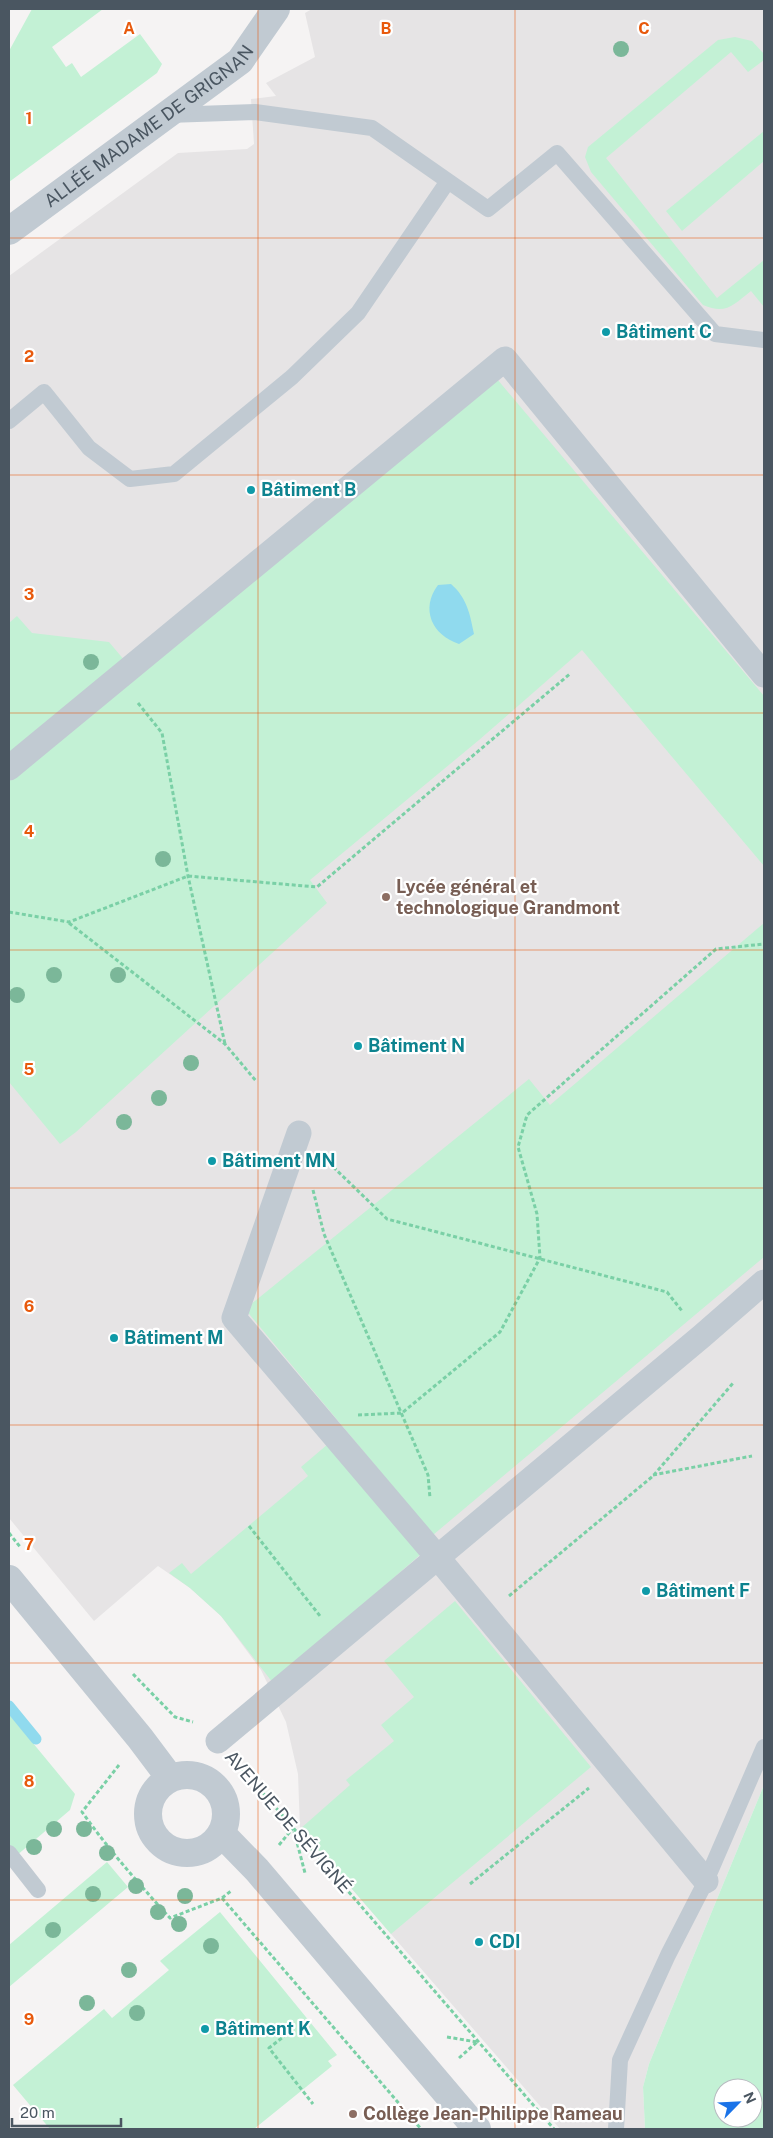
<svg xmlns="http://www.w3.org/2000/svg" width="773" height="2138" viewBox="0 0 773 2138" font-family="'Public Sans',sans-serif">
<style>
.education{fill:#e6e4e5}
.green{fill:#c3f1d5;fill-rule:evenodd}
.water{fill:#90daee}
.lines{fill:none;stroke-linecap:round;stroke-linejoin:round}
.stream{stroke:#90daee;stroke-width:11}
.path{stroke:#7ad0a6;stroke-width:3;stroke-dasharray:4 2.5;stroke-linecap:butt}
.service{stroke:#c1cad2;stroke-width:16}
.pedestrian{stroke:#c1cad2;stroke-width:25}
.minor{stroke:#c1cad2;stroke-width:28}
.tertiary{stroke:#c1cad2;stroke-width:28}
.tree{fill:#7bb799}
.grid{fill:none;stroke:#e8590c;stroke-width:1;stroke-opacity:0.55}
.culture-dot{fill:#0f9aa8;stroke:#fff;stroke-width:2}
.education-dot{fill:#8d6e63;stroke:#fff;stroke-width:2}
.labels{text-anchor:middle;stroke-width:4.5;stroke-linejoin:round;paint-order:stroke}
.street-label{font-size:18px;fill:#4a5661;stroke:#fff}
.culture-label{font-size:18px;font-weight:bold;fill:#0d838f;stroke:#fff;text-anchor:start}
.education-label{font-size:18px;font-weight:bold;fill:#785e54;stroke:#fff;text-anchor:start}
.grid-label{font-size:16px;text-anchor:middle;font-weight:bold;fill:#e8590c;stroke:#fff;stroke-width:4.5;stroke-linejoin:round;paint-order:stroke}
</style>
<rect width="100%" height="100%" fill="#f5f3f3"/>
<path class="education" d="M 312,9 L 764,9 L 764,1785 L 649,2064 L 643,2087 L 645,2129 L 560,2129 L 300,1829 L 298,1774 L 286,1722 L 261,1670 L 221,1616 L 190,1588 L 158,1566 L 94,1621 L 9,1518 L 9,276 L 178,153 L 247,149 L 254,144 L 251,99 L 276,96 L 266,83 L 315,57 L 305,13 Z"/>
<path class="green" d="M 32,9 L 103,9 L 52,47 L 66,67 L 72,63 L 81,77 L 140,34 L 162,64 L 157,73 L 9,182 L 9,51 Z
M 735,37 L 752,41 L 764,54 L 764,60 L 748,72 L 731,52 L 606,158 L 717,298 L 764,260 L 764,307 L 751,291 C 733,305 726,315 703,305 L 591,172 L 585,157 L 588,147 L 718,40 Z
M 764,131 L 764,161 L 682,231 L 666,211 Z
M 497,379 L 764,696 L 764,866 L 582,650 L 479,740 L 310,880 L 327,903 L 76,1132 L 60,1144 L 9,1082 L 9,623 L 17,616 L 32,633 L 109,642 L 136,674 Z
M 764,923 L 764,1257 L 433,1535 L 245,1309 L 529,1079 L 550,1105 Z
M 328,1444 L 421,1554 L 273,1683 L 221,1616 L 190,1588 L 169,1573 L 182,1563 L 191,1574 L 308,1476 L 301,1467 Z
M 455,1601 L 591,1767 L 391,1934 L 300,1829 L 350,1785 L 346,1780 L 394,1741 L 381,1725 L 414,1697 L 384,1661 Z
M 9,1714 L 75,1794 L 70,1810 L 9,1862 Z
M 764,1785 L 764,2129 L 645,2129 L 643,2087 L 649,2064 ZM 723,2088 L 753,2088 L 753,2118 L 723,2118 Z
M 107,1862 L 128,1887 L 9,1987 L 9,1945 Z
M 220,1912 L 337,2055 L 328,2061 L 332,2066 L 254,2129 L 50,2129 L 13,2085 L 104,2009 L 112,2018 L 169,1970 L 160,1961 Z"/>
<path class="water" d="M 451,584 C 467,598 470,614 474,634 L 459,644 C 432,635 420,609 438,585 Z"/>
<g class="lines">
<path class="stream" d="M 9,1706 L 36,1739"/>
<path class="path" d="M 138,703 L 162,733 L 188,876 L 225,1044
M 9,912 L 69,922 L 188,876 L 317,887 L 571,673
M 69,923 L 225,1044 L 256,1081
M 324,1158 L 387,1219 L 667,1292 L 682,1311
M 313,1190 L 324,1234 L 428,1475 L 430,1498
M 358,1415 L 402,1413 L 500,1332 L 540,1258 L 537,1214 L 518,1147 L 527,1115 L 716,949 L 764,944
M 653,1475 L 752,1456
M 249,1526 L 320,1616
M 9,1533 L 21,1548
M 509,1596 L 653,1476 L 734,1382
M 133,1674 L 175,1717 L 193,1722
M 238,1764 L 554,2129
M 119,1765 L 82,1812 C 109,1850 139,1884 170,1918 L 222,1898 L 231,1891
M 294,1831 L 305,1873
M 279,1845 L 293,1828
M 470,1884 L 589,1788
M 222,1898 L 421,2129
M 292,2030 L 269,2048 L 313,2104
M 447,2037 L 477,2042
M 459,2058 L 477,2042"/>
<path class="service" d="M 168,115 L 255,112 L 372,128 L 488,209 L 557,153 L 715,334 L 764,340
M 9,421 L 44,392 L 89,448 L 130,479 L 174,474 L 292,377 L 358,313 L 448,181
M 9,1853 L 38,1890
M 616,2129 L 620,2060 L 668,1955 L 706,1881 L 764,1747"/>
<path class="pedestrian" d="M 9,768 L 505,359 L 764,675
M 299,1133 L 234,1318 L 438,1558 L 706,1881
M 218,1741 L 702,1336 L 764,1282"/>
<path class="minor" id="s1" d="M 9,231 L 240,61 L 276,9"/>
<path class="tertiary" d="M 9,1579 L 140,1738 L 170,1778
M148 1814a39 39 0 1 1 78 0a39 39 0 1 1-78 0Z
M 221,1833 L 257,1870 L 477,2129"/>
</g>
<g class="tree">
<circle cx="621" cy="49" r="8"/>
<circle cx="91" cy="662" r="8"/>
<circle cx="163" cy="859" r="8"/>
<circle cx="54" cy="975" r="8"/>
<circle cx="118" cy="975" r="8"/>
<circle cx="17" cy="995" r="8"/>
<circle cx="191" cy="1063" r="8"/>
<circle cx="159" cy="1098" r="8"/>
<circle cx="124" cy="1122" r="8"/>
<circle cx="54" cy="1829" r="8"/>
<circle cx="84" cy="1829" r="8"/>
<circle cx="34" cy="1847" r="8"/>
<circle cx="107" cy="1853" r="8"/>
<circle cx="136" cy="1886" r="8"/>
<circle cx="93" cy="1894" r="8"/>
<circle cx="185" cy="1896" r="8"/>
<circle cx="158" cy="1912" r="8"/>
<circle cx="179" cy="1924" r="8"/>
<circle cx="53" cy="1930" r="8"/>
<circle cx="211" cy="1946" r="8"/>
<circle cx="129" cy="1970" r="8"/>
<circle cx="87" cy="2003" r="8"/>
<circle cx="137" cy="2013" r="8"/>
</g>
<path class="grid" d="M 258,9 L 258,2129M 515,9 L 515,2129M 9,238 L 764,238M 9,475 L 764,475M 9,713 L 764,713M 9,950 L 764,950M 9,1188 L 764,1188M 9,1425 L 764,1425M 9,1663 L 764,1663M 9,1900 L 764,1900"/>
<g class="culture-dot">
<circle cx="606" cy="332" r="5"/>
<circle cx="251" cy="490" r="5"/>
<circle cx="358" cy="1046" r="5"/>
<circle cx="212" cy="1161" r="5"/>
<circle cx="114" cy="1338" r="5"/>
<circle cx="646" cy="1591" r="5"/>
<circle cx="479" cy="1942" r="5"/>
<circle cx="205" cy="2029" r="5"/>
</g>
<g class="education-dot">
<circle cx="386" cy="897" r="5"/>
<circle cx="353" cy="2114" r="5"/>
</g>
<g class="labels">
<g class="street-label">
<text dy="6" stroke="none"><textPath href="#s1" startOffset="175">ALLÉE MADAME DE GRIGNAN</textPath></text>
<text transform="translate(288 1822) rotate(49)" y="6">AVENUE DE SÉVIGNÉ</text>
</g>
<g class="culture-label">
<text x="616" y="338">Bâtiment C</text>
<text x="261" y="496">Bâtiment B</text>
<text x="368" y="1052">Bâtiment N</text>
<text x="222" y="1167">Bâtiment MN</text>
<text x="124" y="1344">Bâtiment M</text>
<text x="656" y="1597">Bâtiment F</text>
<text x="489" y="1948">CDI</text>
<text x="215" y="2035">Bâtiment K</text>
</g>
<g class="education-label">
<text x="396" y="893">Lycée général et<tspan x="396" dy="21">technologique Grandmont</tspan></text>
<text x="363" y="2120">Collège Jean-Philippe Rameau</text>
</g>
</g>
<g class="grid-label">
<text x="129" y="34">A</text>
<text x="386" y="34">B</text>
<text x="644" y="34">C</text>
<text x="29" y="124">1</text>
<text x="29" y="362">2</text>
<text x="29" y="600">3</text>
<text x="29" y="837">4</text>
<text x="29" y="1075">5</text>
<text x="29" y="1312">6</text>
<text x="29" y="1550">7</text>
<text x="29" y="1787">8</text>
<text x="29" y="2025">9</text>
</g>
<rect width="773" height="2138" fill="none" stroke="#4a5661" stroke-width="20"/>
<g transform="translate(738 2103) rotate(66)"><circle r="24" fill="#ffffff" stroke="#b7bbc0"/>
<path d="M0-4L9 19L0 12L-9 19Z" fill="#1a73e8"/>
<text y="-8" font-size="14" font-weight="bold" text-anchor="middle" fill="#4a5661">N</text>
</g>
<path d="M12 2118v8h109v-8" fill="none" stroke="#4a5661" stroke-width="2.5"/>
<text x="20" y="2118" font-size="15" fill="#4a5661" stroke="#ffffff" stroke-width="4" paint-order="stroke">20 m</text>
</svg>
